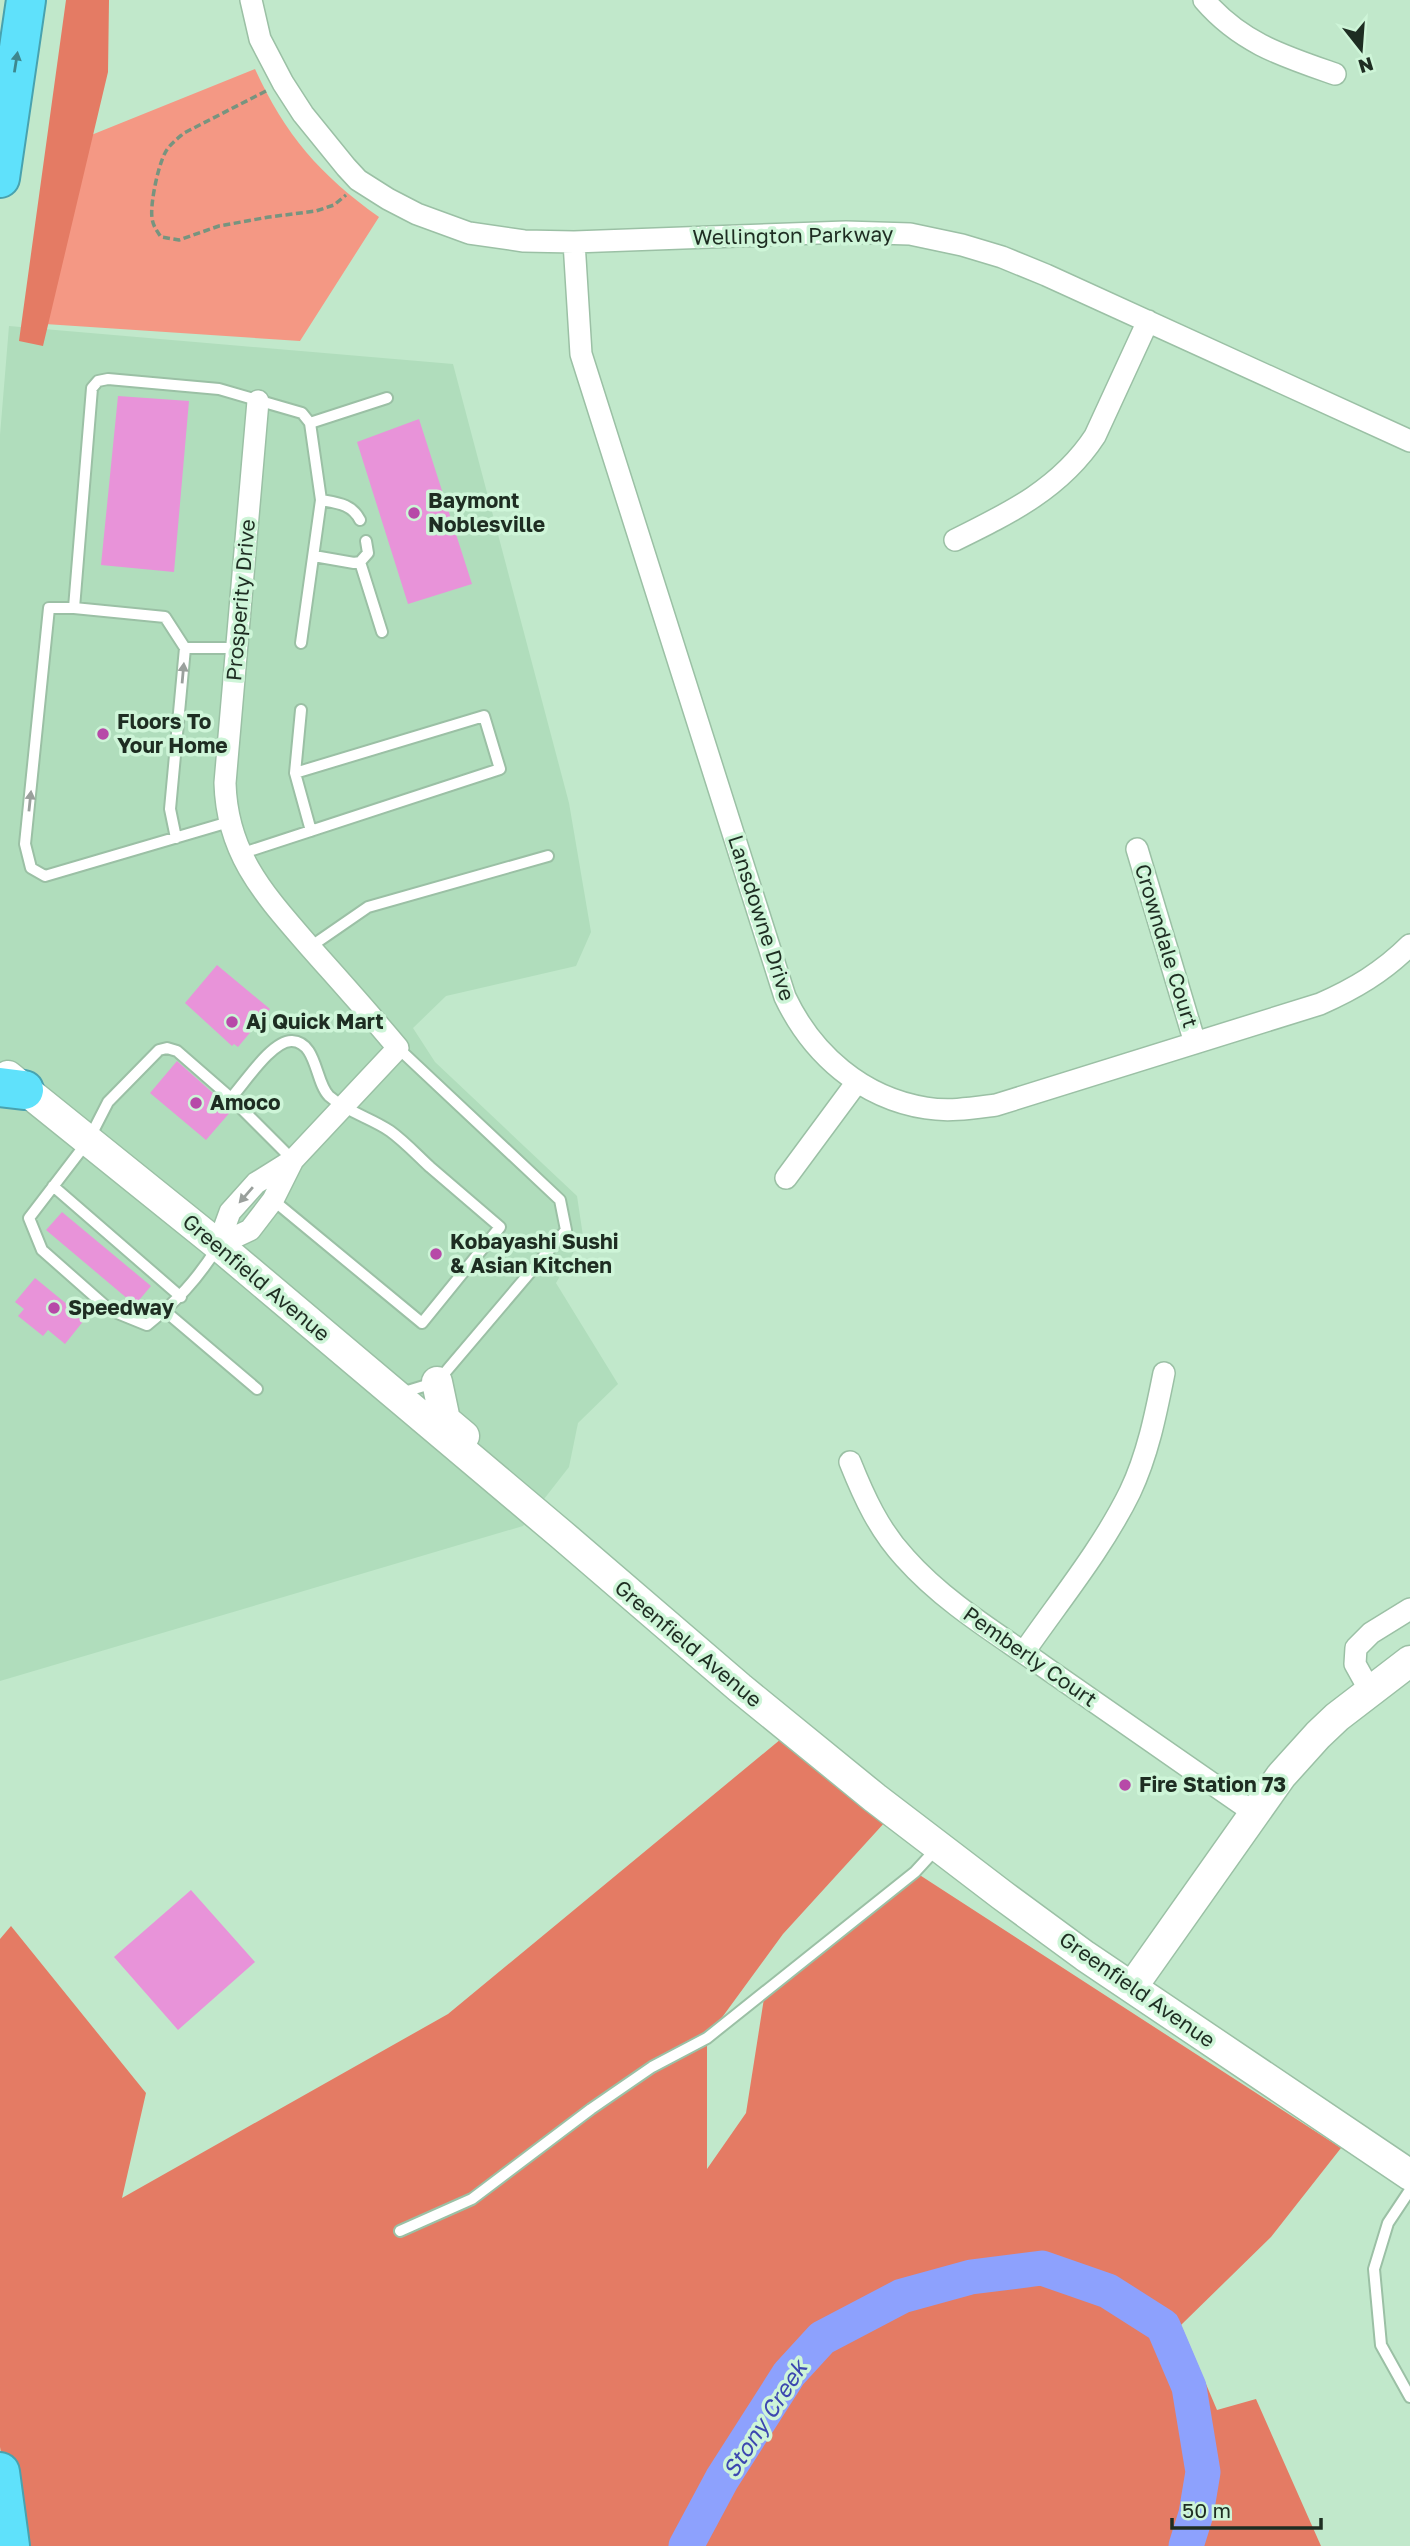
<svg xmlns="http://www.w3.org/2000/svg" width="1410" height="2546" viewBox="0 0 1410 2546" font-family="'Golos Text',sans-serif">
<style>
.built{fill:#b0ddbc}
.green{fill:#f49884}
.forest{fill:#e47b64}
.lines{fill:none;stroke-linecap:round;stroke-linejoin:round}
.river{stroke:#8da1fd;stroke-width:35}
.building{fill:#e893d9}
.lane-casing{stroke:#9bc0a5;stroke-width:14}
.street-casing{stroke:#9bc0a5;stroke-width:24}
.secondary-casing{stroke:#9bc0a5;stroke-width:33}
.highway-casing{stroke:#48a2af;stroke-width:42}
.path{stroke:#77947f;stroke-width:3.5;stroke-dasharray:7 3.5;stroke-linecap:butt}
.lane{stroke:#fff;stroke-width:10}
.street{stroke:#fff;stroke-width:21}
.secondary{stroke:#fff;stroke-width:30}
.highway{stroke:#5fe1fb;stroke-width:38}
.oneway{fill:#3e878e}
.oneway2{fill:#9aa09c}
.poi-dot{fill:#b749a8;stroke:#cef5d8;stroke-width:2.5}
.labels{text-anchor:middle;stroke-width:7;stroke-linejoin:round;paint-order:stroke}
.street-label{font-size:21px;fill:#1e2d22;stroke:#cef5d8}
.poi-label{font-size:21px;font-weight:bold;fill:#1e2d22;stroke:#cef5d8;text-anchor:start}
.water-label{font-size:23px;font-style:italic;fill:#3c47b0;stroke:#cef5d8}
</style>
<rect width="100%" height="100%" fill="#c1e8cb"/>
<path class="built" d="M 9,326 L 453,364 L 569,803 L 591,932 L 576,966 L 446,996 L 413,1028 L 435,1062 L 577,1196 L 583,1236 L 556,1283 L 618,1384 L 578,1423 L 569,1467 L 523,1526 L 0,1681 L 0,435 Z"/>
<path class="green" d="M 255,69 C 285,135 320,175 379,217 L 300,341 L 45,324 L 64,146 Z"/>
<path class="forest" d="M 66,0 L 109,0 L 108,72 L 43,346 L 19,341 Z
M 781,1739 L 886,1821 L 783,1934 L 707,2038 L 707,2169 L 746,2113 L 765,1992 L 915,1872 L 1341,2148 L 1271,2237 L 1181,2325 L 1217,2410 L 1256,2399 L 1321,2546 L 17,2546 L 0,2447 L 0,1939 L 11,1926 L 146,2093 L 122,2198 L 448,2014 Z"/>
<g class="lines">
<path class="river" d="M 686,2546 L 722,2479 L 789,2374 L 822,2338 L 902,2296 L 971,2277 L 1042,2268 L 1108,2291 L 1163,2326 L 1189,2387 L 1203,2472 L 1196,2514 L 1186,2546"/>
</g>
<path class="building" d="M 118,396 L 189,401 L 174,572 L 101,565 Z
M 419,419 L 472,584 L 408,604 L 357,442 Z
M 217,965 L 270,1009 L 238,1047 L 234,1044 L 232,1046 L 185,1003 Z
M 177,1061 L 232,1110 L 206,1140 L 150,1093 Z
M 62,1212 L 151,1286 L 135,1305 L 46,1230 Z
M 35,1278 L 85,1319 L 65,1344 L 48,1330 L 43,1336 L 18,1316 L 24,1309 L 15,1302 Z
M 191,1890 L 255,1962 L 178,2030 L 114,1957 Z"/>
<g class="lines">
<defs>
<path id="lane" d="M 310,423 L 387,398
M 321,500 C 338,503 352,504 360,520
M 314,556 L 354,563 L 360,562 L 368,553 L 366,541
M 360,562 L 382,632
M 74,608 L 92,388 L 98,381 L 108,379 L 219,389 L 302,413 L 310,423 L 321,500 L 301,643
M 295,773 L 301,710
M 229,822 L 45,876 L 31,868 L 25,844 L 49,608 L 74,608 L 165,617 L 185,648 L 236,648
M 176,838 L 170,809 L 185,648
M 240,854 L 500,769 L 484,716 L 295,773 L 311,831
M 310,947 L 368,907 L 548,856
M 398,1048 L 560,1200 L 566,1230 L 437,1382 L 401,1393
M 231,1098 C 244,1084 272,1040 292,1041 C 317,1042 315,1082 329,1096 C 347,1112 371,1118 390,1131 C 404,1141 417,1155 430,1167 C 453,1187 477,1207 500,1227 L 422,1323 L 273,1200
M 53,1186 L 181,1297
M 217,1248 C 196,1281 177,1301 147,1325 L 110,1310 L 42,1250 L 29,1218 L 88,1141 L 108,1102 L 159,1050 L 167,1048 L 177,1051 L 231,1098 L 293,1160
M 165,1311 L 257,1389
M 1410,2190 L 1388,2223 L 1374,2269 L 1381,2345 L 1410,2397
M 400,2231 L 472,2199 L 591,2109 L 652,2067 L 707,2038 L 915,1872 L 937,1848"/>
<path id="street" d="M 251,0 L 260,39 L 283,83 L 303,114 L 346,167 L 358,180 L 388,199 L 417,214 L 469,233 L 524,241 L 574,242 L 846,232 L 910,234 L 962,245 L 1002,257 L 1046,275 L 1410,441
M 1204,0 C 1241,43 1283,56 1335,74
M 574,242 L 581,354 L 785,997 C 812,1054 862,1098 926,1108 C 950,1112 973,1108 996,1105 L 1320,1004 C 1354,989 1383,972 1410,945
M 955,540 C 1010,513 1061,488 1095,436 L 1148,321
M 1137,849 L 1195,1043
M 786,1178 L 857,1082
M 218,1245 L 230,1212 L 256,1183 L 293,1160 L 398,1048 C 369,1013 339,980 309,946 C 265,895 227,855 225,783 L 258,401
M 218,1245 L 250,1230 L 273,1200 L 293,1160
M 850,1462 C 864,1497 879,1530 905,1558 C 944,1602 996,1633 1043,1666 C 1113,1715 1183,1763 1253,1812
M 1024,1652 C 1060,1600 1102,1549 1130,1492 C 1148,1454 1156,1413 1164,1373
M 1370,1691 L 1355,1664 L 1356,1648 L 1371,1633 L 1410,1609"/>
<path id="secondary" d="M 8,1076 L 218,1245 L 562,1535 L 740,1688 L 875,1798 L 1002,1895 L 1085,1956 L 1410,2175
M 437,1382 L 445,1420 L 464,1436
M 1132,1987 L 1281,1776 L 1318,1735 L 1337,1717 L 1410,1661"/>
<path id="highway" d="M 0,178 L 26,0
M 0,1087 L 24,1090
M 0,2472 L 10,2546"/>
</defs>
<use href="#lane" class="lane-casing"/>
<use href="#street" class="street-casing"/>
<use href="#secondary" class="secondary-casing"/>
<use href="#highway" class="highway-casing"/>
<path class="path" d="M 266,91 L 184,133 C 177,139 169,145 165,153 C 158,166 150,204 152,218 C 153,226 157,231 161,237 L 179,240 L 219,226 L 269,217 L 316,211 L 334,205 L 346,195"/>
<use href="#lane" class="lane"/>
<use href="#street" class="street"/>
<use href="#secondary" class="secondary"/>
<use href="#highway" class="highway"/>
</g>
<defs><path id="oneway-solid" d="M-6-.8H1V-3.2L6.5 0L1 3.2V.8H-6Z" transform="scale(1.75)"/></defs>
<use class="oneway" href="#oneway-solid" transform="translate(16 62) rotate(-81)"/>
<g class="oneway2">
<use href="#oneway-solid" transform="translate(183 673) rotate(-85)"/>
<use href="#oneway-solid" transform="translate(30 801) rotate(-84)"/>
<use href="#oneway-solid" transform="translate(246 1195) rotate(131)"/>
</g>
<g class="poi-dot">
<circle cx="414" cy="513" r="7"/>
<circle cx="103" cy="734" r="7"/>
<circle cx="232" cy="1022" r="7"/>
<circle cx="196" cy="1103" r="7"/>
<circle cx="436" cy="1254" r="7"/>
<circle cx="54" cy="1308" r="7"/>
<circle cx="1125" cy="1785" r="7"/>
</g>
<g class="labels">
<g class="street-label">
<text transform="translate(793 236) rotate(-1)" y="7">Wellington Parkway</text>
<text transform="translate(241 600) rotate(-85)" y="7">Prosperity Drive</text>
<text transform="translate(761 918) rotate(72)" y="7">Lansdowne Drive</text>
<text transform="translate(1166 946) rotate(73)" y="7">Crowndale Court</text>
<text transform="translate(256 1278) rotate(40)" y="7">Greenfield Avenue</text>
<text transform="translate(688 1644) rotate(40)" y="7">Greenfield Avenue</text>
<text transform="translate(1030 1657) rotate(35)" y="7">Pemberly Court</text>
<text transform="translate(1137 1990) rotate(35)" y="7">Greenfield Avenue</text>
</g>
<g class="poi-label">
<text x="428" y="508">Baymont<tspan x="428" dy="24">Noblesville</tspan></text>
<text x="117" y="729">Floors To<tspan x="117" dy="24">Your Home</tspan></text>
<text x="246" y="1029">Aj Quick Mart</text>
<text x="210" y="1110">Amoco</text>
<text x="450" y="1249">Kobayashi Sushi<tspan x="450" dy="24">&amp; Asian Kitchen</tspan></text>
<text x="68" y="1315">Speedway</text>
<text x="1139" y="1792">Fire Station 73</text>
</g>
<g class="water-label">
<text transform="translate(765 2419) rotate(-57)" y="8">Stony Creek</text>
</g>
</g>
<g transform="translate(1361 49) rotate(163)" stroke="#cef5d8" stroke-width="5" paint-order="stroke">
<path d="M0-5L12 26L0 18L-12 26Z" fill="#1e2d22"/>
<text y="-10" font-size="19" font-weight="bold" text-anchor="middle" fill="#1e2d22">N</text>
</g>
<path d="M1172 2518v10h149v-10" fill="none" stroke="#1e2d22" stroke-width="3.5"/>
<text x="1182" y="2518" font-size="21" fill="#1e2d22" stroke="#cef5d8" stroke-width="5" paint-order="stroke">50 m</text>
</svg>
